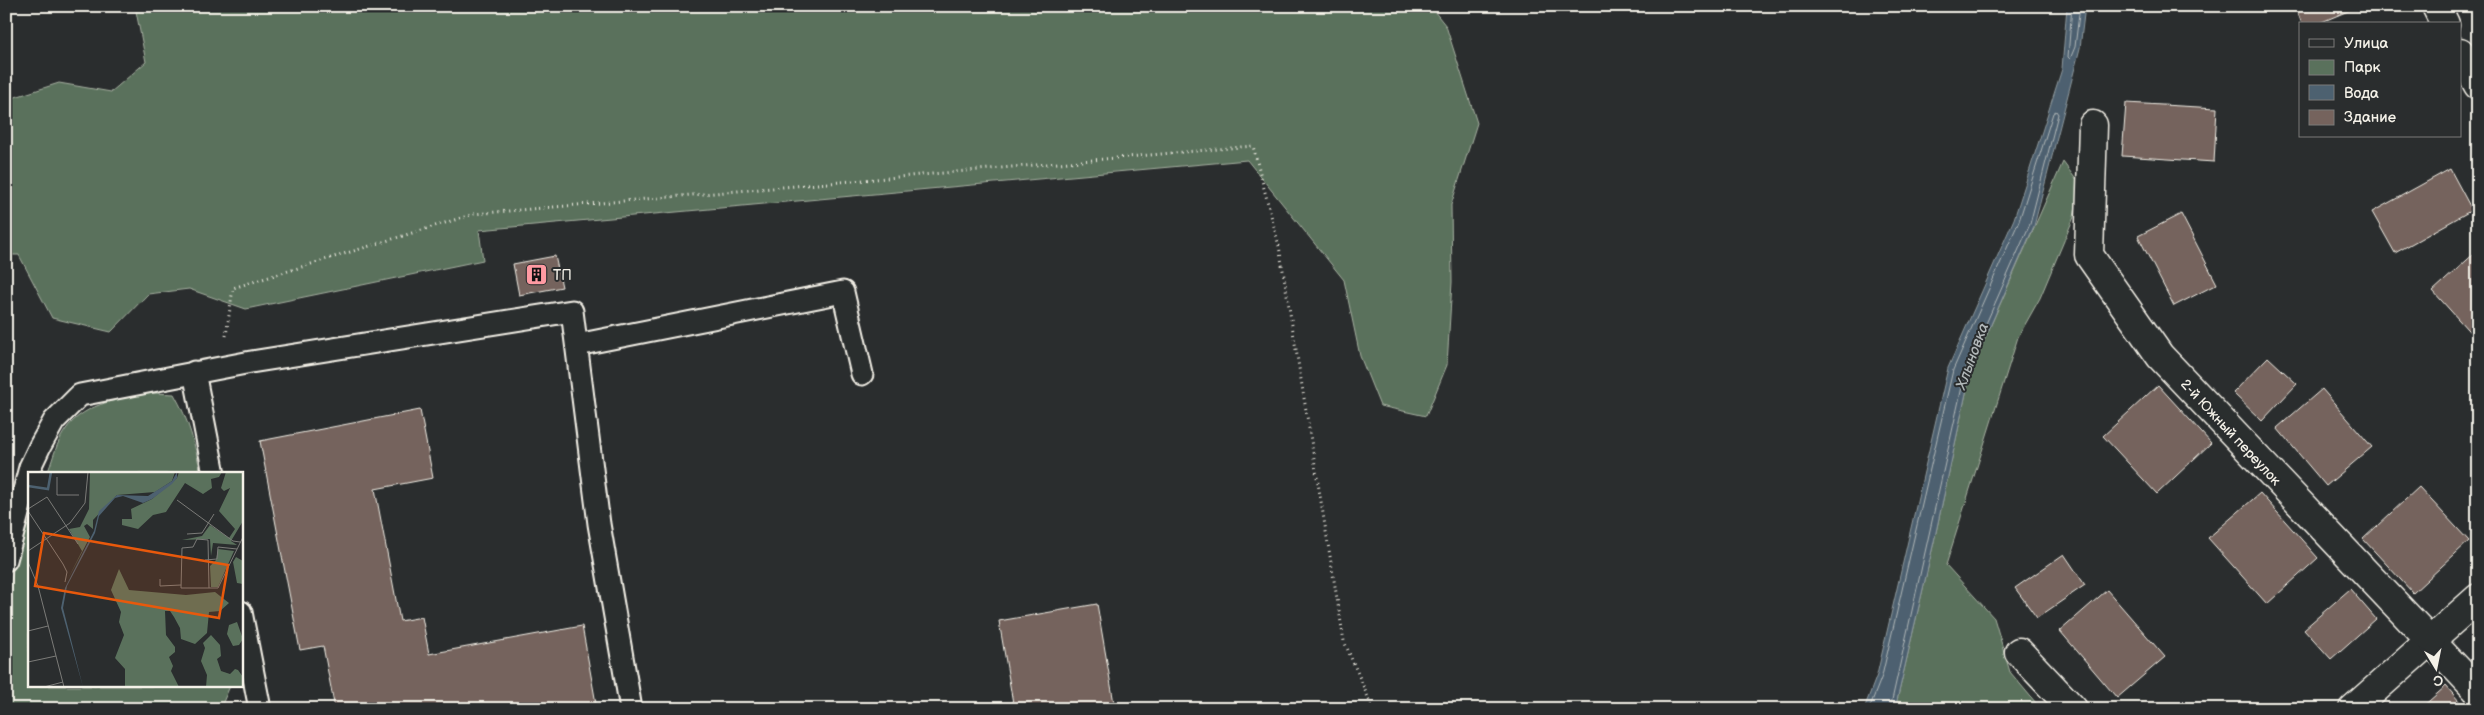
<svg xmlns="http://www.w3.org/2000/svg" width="2484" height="715" viewBox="0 0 2484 715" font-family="'Balsamiq Sans',sans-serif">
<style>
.green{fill:#5a715c;stroke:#a7b1a2}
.water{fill:#4d6170;stroke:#909ba0}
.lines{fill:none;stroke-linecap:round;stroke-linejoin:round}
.shore{stroke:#b1b7b8;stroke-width:1}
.building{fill:#75635d;stroke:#f4f1e8}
.service-casing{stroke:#f4f1e8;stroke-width:25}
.minor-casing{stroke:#f4f1e8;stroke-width:31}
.path{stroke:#f4f1e8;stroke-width:3;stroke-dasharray:1 4;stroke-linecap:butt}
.service{stroke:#2a2d2e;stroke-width:21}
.minor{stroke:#2a2d2e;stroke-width:28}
.labels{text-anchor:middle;stroke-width:4;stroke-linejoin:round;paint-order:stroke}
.poi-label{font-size:14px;fill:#f4f1e8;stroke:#2a2d2e;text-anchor:start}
.street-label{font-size:14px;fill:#f4f1e8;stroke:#2a2d2e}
.water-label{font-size:15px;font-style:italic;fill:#b1b7b8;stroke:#2a2d2e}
.inset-river{fill:none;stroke:#4d6170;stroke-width:2.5}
.inset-road{fill:none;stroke:#7b7b78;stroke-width:1}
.view{fill:#e8590c;fill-opacity:0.15;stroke:#e8590c;stroke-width:2.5}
.inset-edge{fill:none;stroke:#f4f1e8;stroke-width:2.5}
</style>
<rect width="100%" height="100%" fill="#2a2d2e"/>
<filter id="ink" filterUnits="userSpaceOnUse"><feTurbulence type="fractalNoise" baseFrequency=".02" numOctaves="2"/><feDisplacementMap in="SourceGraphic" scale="10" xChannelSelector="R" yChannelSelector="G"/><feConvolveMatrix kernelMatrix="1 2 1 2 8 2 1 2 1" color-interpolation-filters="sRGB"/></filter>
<g filter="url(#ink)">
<path class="green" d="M 135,6 L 1430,6 L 1446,26 L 1477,123 L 1451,205 L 1452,282 L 1447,365 L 1426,416 L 1380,406 L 1360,356 L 1344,280 L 1247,160 L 479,230 L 483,260 L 246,309 L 189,289 L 148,294 L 111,332 L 52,318 L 19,255 L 6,255 L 6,100 L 59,83 L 111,92 L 146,62 Z
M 2063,162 L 2080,185 L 2074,217 L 2040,298 L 2018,337 L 1946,565 L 1994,618 L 2010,672 L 2041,709 L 1895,709 L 1933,546 L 1971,370 Z
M 152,393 L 174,394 C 189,420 195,445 201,474 L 47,474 C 52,462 55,448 61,437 C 79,403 118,399 152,393 Z
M 29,522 L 29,686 L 230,686 L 220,709 L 6,709 L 6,610 L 15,558 Z"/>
<path class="water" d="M 2067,6 L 2085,6 L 2080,48 L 2034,226 L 1971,370 L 1933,546 L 1895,709 L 1864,709 L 1877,675 L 1948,368 L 2014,219 L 2062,69 Z"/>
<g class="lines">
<path class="shore" d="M 2072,6 L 2068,57 L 2070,59 L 2075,47 L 2080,6
M 1869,709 L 1882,676 L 1953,370 L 2019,221 L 2053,113 L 2056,111 L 2058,114 L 2030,224 L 1966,369 L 1890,709"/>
</g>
<path class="building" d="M 2295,6 L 2360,6 L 2317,24 L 2302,24 Z
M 2126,103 L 2217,108 L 2214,162 L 2122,156 Z
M 2450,169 L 2472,210 L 2395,253 L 2372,212 Z
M 2181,214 L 2217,284 L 2174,306 L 2138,236 Z
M 2478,250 L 2478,338 L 2476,339 L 2433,291 Z
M 555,256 L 562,287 L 519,295 L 513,264 Z
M 2268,357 L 2297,384 L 2262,421 L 2233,393 Z
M 2158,385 L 2211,443 L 2157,494 L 2103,436 Z
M 2322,389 L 2372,447 L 2326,486 L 2277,428 Z
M 420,410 L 433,478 L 375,489 L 400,621 L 422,617 L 429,654 L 582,626 L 597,709 L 335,709 L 323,646 L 300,650 L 260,441 Z
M 2419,487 L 2469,541 L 2413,593 L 2363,539 Z
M 2260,493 L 2318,558 L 2267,604 L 2208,538 Z
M 2064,554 L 2085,585 L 2037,618 L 2015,588 Z
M 2350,589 L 2376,619 L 2331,659 L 2304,629 Z
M 2107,590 L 2165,657 L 2117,698 L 2060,631 Z
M 1097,604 L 1115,709 L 1014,709 L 999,621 Z
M 2446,686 L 2466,709 L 2420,709 Z"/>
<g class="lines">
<defs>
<path id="service" d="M 577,345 L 843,292 L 862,374
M 194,372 L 214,474
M 6,560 L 30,467 L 40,446 L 54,421 L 80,395 L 251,362 L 572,311 L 599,524 L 631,709
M 241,612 L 260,709"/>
<path id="minor" d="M 2436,6 L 2445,24
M 2460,52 L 2478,85
M 2093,125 L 2089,255 L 2160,356 L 2478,691
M 2019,652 L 2073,709
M 2353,709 L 2478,598"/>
</defs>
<use href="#service" class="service-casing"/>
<use href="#minor" class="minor-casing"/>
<path class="path" d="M 226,336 L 233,288 L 474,214 L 1253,146 L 1279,246 L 1344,641 L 1373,709"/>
<use href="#service" class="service"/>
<use href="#minor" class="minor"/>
</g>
</g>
<defs>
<symbol id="building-square" viewBox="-11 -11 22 22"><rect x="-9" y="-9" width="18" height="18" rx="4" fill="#ff9aa2" stroke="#2a2d2e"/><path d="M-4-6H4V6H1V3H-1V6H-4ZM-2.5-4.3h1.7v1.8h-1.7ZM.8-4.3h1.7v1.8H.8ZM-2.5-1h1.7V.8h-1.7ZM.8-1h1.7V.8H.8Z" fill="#111"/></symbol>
</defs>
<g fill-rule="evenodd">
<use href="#building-square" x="524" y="262" width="25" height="25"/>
</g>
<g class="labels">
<g class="poi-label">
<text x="553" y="280">ТП</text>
</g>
<g class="street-label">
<text transform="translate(2231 432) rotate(47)" y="5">2-й Южный переулок</text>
</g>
<g class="water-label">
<text transform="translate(1972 356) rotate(-70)" y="5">Хлыновка</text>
</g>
</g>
<g transform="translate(28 472)">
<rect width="215" height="215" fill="#2a2d2e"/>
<path d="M 62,0 L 147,0 L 144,9 L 127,20 L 89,23 L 65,48 L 65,57 L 59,52 L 56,54 L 62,65 L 40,107 L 54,79 L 41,57 L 52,55 L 61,37 ZM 151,0 L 194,0 L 191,5 L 183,7 L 184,16 L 175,22 L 157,11 L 138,40 L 125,43 L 110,57 L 94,53 L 94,47 L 104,47 L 103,37 L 124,27 L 149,6 ZM 198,0 L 215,0 L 215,49 L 203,69 L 209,73 L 185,71 L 183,84 L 182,67 L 154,68 L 174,64 L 182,53 L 201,66 L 207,57 L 191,39 L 202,16 L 196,19 L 193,16 ZM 190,77 L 206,79 L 190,115 L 183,115 L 182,94 L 188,88 ZM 208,85 L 215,89 L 215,112 L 209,111 L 205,90 ZM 91,97 L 101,118 L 158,123 L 187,120 L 201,131 L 192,139 L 181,140 L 179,161 L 167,172 L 153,167 L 152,156 L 146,145 L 142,139 L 137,139 L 138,163 L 147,175 L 147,180 L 141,185 L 145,194 L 143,199 L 151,215 L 97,215 L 97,197 L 87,186 L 96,163 L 91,150 L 93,140 L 83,118 ZM 209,150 L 215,167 L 211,173 L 205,174 L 199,162 L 201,153 ZM 183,163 L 192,173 L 193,184 L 189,187 L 193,199 L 202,202 L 207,197 L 210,198 L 215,205 L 215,215 L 178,215 L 179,203 L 173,189 L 177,176 L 175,171 Z" fill="#5a715c"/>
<path d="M 149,0 L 149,6 L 144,12 L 124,27 L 115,31 L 95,24 L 87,26 L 71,44 L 67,61 L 39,114 L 35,136 L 55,215 L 33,136 L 37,116 L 66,59 L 71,39 L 89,23 L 120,24 L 144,9 Z" fill="#4d6170"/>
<path class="inset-river" d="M 0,14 L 20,17 L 23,0"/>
<path class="inset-road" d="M 29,5 L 29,23 L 51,23M 149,28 L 205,69 L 212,70M 0,37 L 19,25 L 50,72M 0,39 L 35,92 L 39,100 L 37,110M 159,62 L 174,61 L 186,42M 0,79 L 42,51 L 57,31 L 60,0M 177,88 L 189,87 L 190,75 L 209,77M 0,90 L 10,114 L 36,215M 132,107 L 132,114 L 153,113M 181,116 L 180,68 L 169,67 L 165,75 L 154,76 L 153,116 L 190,116 L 215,65M 0,159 L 20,154M 0,190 L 28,184M 16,215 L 35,210"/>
<path class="view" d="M 16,61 L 200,93 L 191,146 L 7,114 Z"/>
<rect width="215" height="215" class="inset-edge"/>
</g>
<rect width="2484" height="715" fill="none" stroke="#2a2d2e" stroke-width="25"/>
<rect x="12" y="12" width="2459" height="690" fill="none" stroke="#f4f1e8" stroke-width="2" filter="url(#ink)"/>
<rect x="2299" y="22" width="162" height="115" fill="#2a2d2e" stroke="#7b7b78"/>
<rect x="2309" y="39" width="25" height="8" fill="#2a2d2e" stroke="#7b7b78"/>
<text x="2344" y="48" font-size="15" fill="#f4f1e8">Улица</text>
<rect x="2309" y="60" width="25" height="15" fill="#5a715c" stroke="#7b7b78"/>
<text x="2344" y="72" font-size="15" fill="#f4f1e8">Парк</text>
<rect x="2309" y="85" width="25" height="15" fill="#4d6170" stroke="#7b7b78"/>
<text x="2344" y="98" font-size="15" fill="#f4f1e8">Вода</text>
<rect x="2309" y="110" width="25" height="15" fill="#75635d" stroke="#7b7b78"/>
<text x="2344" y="122" font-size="15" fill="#f4f1e8">Здание</text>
<g transform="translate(2436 668) rotate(170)" stroke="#2a2d2e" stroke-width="4" paint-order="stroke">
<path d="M0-4L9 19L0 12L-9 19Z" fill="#f4f1e8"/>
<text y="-8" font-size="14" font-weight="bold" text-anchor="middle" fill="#f4f1e8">С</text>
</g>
</svg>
